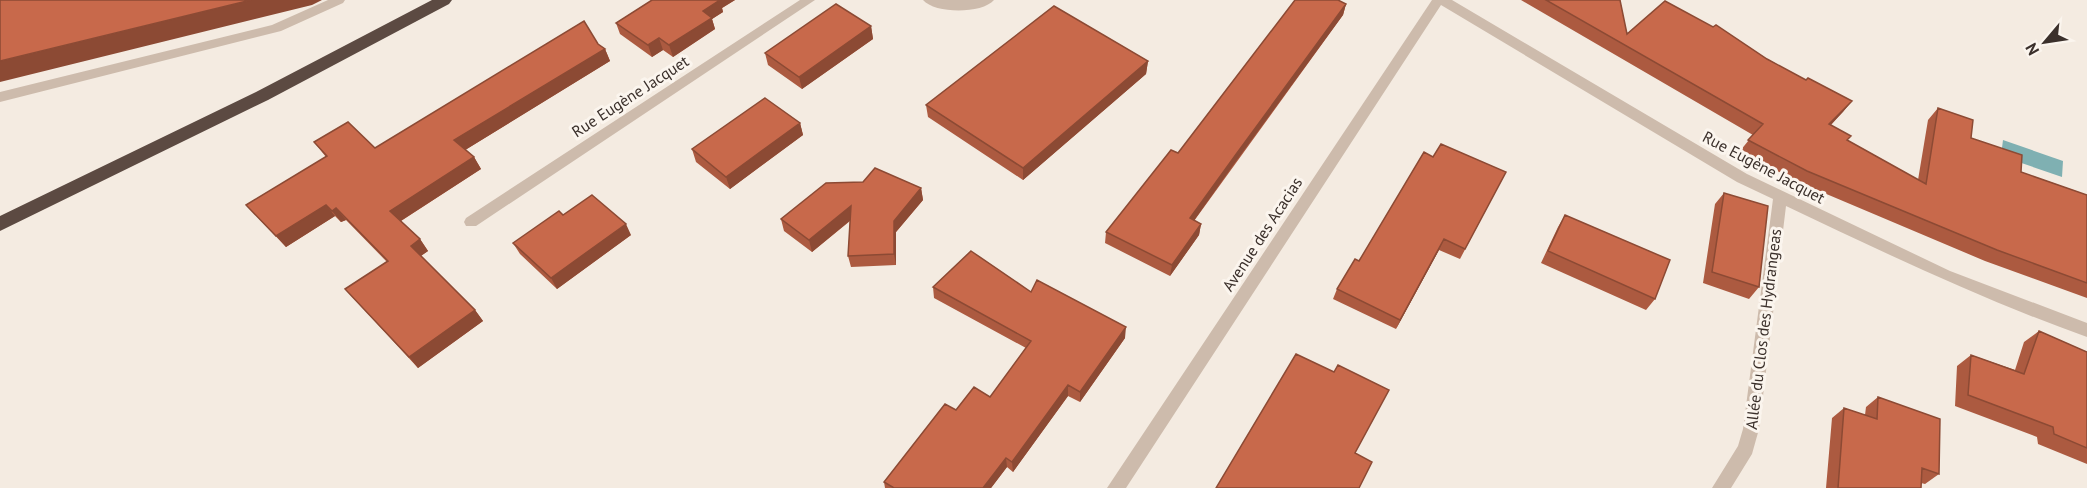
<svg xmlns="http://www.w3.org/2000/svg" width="2087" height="488" viewBox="0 0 2087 488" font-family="'PT Sans',sans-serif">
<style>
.water{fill:#7fb0b2}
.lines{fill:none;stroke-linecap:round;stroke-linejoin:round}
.service{fill:#cdbbac;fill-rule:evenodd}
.minor{fill:#cdbbac;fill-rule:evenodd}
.motorway{fill:#5c4a42;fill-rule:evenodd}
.wall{fill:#ac5a40}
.shaded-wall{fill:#8c4a34}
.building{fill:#c8694b;stroke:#8c4a34;stroke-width:1.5}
.labels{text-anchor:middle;stroke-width:6;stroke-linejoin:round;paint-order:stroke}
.street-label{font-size:16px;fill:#3b302b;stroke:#fbf5ee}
</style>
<rect width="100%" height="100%" fill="#f4ebe1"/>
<path class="water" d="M 2003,140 L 2063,161 L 2062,177 L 2001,156 Z"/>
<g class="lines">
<path class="service" d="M 328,0 L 345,0 L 343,3 L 281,31 L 0,102 L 0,92 L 272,25 Z"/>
<path class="minor" d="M 800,0 L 815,0 L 476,226 L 466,226 L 464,222 L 466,218 Z
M 923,0 L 994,0 C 982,14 935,14 923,0 Z
M 1432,0 L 1452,0 L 1747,174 L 1950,271 L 2087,323 L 2087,337 C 1983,300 1885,253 1786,206 L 1759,429 L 1752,454 L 1731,488 L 1712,488 L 1738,446 L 1743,429 L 1773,199 L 1737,182 L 1441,5 L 1126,488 L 1107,488 Z"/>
<path class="motorway" d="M 432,0 L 452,0 L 449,4 L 268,100 L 0,231 L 0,216 L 256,92 Z"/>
</g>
<path class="wall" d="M 652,0 L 735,0 L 722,8 L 723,12 L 712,19 L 715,29 L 673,57 L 663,50 L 652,57 L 620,34 L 616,23 Z
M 1521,0 L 1620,0 L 1627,34 L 1767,59 L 1806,80 L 1852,101 L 1831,125 L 1847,140 L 1918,180 L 1928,120 L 1938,108 L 1971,138 L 2021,172 L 2087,195 L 2087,298 L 1985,261 L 1798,182 L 1740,151 L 1753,135 Z
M 1346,4 L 1343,15 L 1194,221 L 1201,224 L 1199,235 L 1170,276 L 1105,243 L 1106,232 L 1178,153 Z
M 871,26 L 873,39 L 802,89 L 768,65 L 765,53 Z
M 598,44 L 605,49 L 610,61 L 465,150 L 474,157 L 481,169 L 401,221 L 420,239 L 428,251 L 421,256 L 475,310 L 483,321 L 418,368 L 345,289 L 387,262 L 346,220 L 341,222 L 335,216 L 286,247 L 246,205 L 326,157 L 314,142 L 375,148 Z
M 1148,61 L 1146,74 L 1023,180 L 928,117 L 926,105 Z
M 800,123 L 803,135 L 730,189 L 696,162 L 692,149 Z
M 1433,157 L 1506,172 L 1460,259 L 1439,250 L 1396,329 L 1333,299 L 1337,289 L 1359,261 Z
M 921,188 L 923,200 L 896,232 L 896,265 L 851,267 L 848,256 L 850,221 L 812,252 L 784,231 L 781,219 Z
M 1724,193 L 1759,287 L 1749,299 L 1703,283 L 1715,204 Z
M 563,215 L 631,235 L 557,289 L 520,254 L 513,243 Z
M 1565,215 L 1655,299 L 1646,310 L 1541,263 L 1558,227 Z
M 933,287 L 1031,292 L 1125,338 L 1080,402 L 1068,396 L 1013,472 L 1007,467 L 991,488 L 885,488 L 884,482 L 956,410 L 990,397 L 1026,348 L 934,298 Z
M 2039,331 L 2087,352 L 2087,464 L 2038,444 L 2037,437 L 1955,406 L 1957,366 L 1971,355 L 2015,370 L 2024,342 Z
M 1878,397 L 1939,474 L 1925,484 L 1921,483 L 1921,488 L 1826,488 L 1832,418 L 1844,408 L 1865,415 L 1866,407 Z"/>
<path class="shaded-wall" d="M 251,0 L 322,0 L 312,5 L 0,82 L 0,61 Z
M 717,0 L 735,0 L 722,8 L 723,12 L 712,19 L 715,29 L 673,57 L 669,45 L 703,11 Z
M 1346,4 L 1343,15 L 1234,164 L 1188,229 L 1190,218 L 1237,153 Z
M 871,26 L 873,39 L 802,89 L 799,77 Z
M 659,38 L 663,50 L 652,57 L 648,45 Z
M 605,49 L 610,61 L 462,152 L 454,140 Z
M 1148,61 L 1146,74 L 1023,180 L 1023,168 Z
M 1852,101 L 1843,112 L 1820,136 L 1829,124 Z
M 800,123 L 803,135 L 730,189 L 726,177 Z
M 474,157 L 481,169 L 399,222 L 390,211 Z
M 921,188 L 923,200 L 896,232 L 896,265 L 894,254 L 894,221 Z
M 326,205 L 335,216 L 286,247 L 276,236 Z
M 851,206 L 853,218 L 812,252 L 809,240 Z
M 336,208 L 346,220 L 341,222 L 332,211 Z
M 626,224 L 631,235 L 557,289 L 551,278 Z
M 1201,224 L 1199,235 L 1170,276 L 1172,265 Z
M 420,239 L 428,251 L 419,257 L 411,246 Z
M 1444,239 L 1439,250 L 1396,329 L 1400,320 Z
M 475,310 L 483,321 L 418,368 L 409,357 Z
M 1126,327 L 1125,338 L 1080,402 L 1080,392 Z
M 1068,385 L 1068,396 L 1013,472 L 1012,462 Z
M 1006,458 L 1007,467 L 991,488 L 983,488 Z"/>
<path class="building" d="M 0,0 L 251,0 L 0,61 Z
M 652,0 L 720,0 L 703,11 L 712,18 L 669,45 L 659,38 L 648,45 L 616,23 Z
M 1295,0 L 1338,0 L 1346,4 L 1237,153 L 1190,218 L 1201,224 L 1172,265 L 1106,232 L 1171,150 L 1178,153 Z
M 1546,0 L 1620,0 L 1627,34 L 1665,1 L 1713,27 L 1716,25 L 1767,59 L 1806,80 L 1808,78 L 1852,101 L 1829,124 L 1851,136 L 1847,140 L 1926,184 L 1938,108 L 1973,120 L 1971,138 L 2022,155 L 2021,172 L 2087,195 L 2087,283 L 1997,250 L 1807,171 L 1748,140 L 1763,124 Z
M 836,4 L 871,26 L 799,77 L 765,53 Z
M 1054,6 L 1148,61 L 1023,168 L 926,105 Z
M 584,21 L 598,44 L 605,49 L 454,140 L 474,157 L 390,211 L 420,239 L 411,246 L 475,310 L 409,357 L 345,289 L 388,261 L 336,208 L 332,211 L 326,205 L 276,236 L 246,205 L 327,156 L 314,142 L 348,122 L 375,148 Z
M 765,98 L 800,123 L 726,177 L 692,149 Z
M 1441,144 L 1506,172 L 1465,249 L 1444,239 L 1400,320 L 1337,289 L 1355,259 L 1359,261 L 1424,152 L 1433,157 Z
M 875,168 L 921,188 L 894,221 L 894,254 L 848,256 L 851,206 L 809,240 L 781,219 L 826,183 L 863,182 Z
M 1724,193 L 1768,206 L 1759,287 L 1712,272 Z
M 592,195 L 626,224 L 551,278 L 513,243 L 559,211 L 563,215 Z
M 1565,215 L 1670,260 L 1655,299 L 1548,251 Z
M 971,251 L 1031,292 L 1037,280 L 1126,327 L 1080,392 L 1068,385 L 1012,462 L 1006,458 L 983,488 L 894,488 L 884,482 L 945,404 L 956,410 L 974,387 L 990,397 L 1031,341 L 933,287 Z
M 2039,331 L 2087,352 L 2087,448 L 2054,434 L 2053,427 L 1968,395 L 1971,355 L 2024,374 Z
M 1296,354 L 1334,372 L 1338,365 L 1389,390 L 1355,453 L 1372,462 L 1359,488 L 1216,488 Z
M 1878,397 L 1940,419 L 1939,474 L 1922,468 L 1921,488 L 1838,488 L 1844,408 L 1877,419 Z"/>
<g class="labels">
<g class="street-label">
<text transform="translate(630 96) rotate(-33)" y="6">Rue Eugène Jacquet</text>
<text transform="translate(1764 167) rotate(28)" y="6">Rue Eugène Jacquet</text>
<text transform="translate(1262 234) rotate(-57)" y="6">Avenue des Acacias</text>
<text transform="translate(1763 329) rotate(-83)" y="6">Allée du Clos des Hydrangeas</text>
</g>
</g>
<g transform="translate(2045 42) rotate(241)" stroke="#fbf5ee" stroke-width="4.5" paint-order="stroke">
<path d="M0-4.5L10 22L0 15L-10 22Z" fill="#3b302b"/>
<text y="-9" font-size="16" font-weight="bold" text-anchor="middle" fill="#3b302b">N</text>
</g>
</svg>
